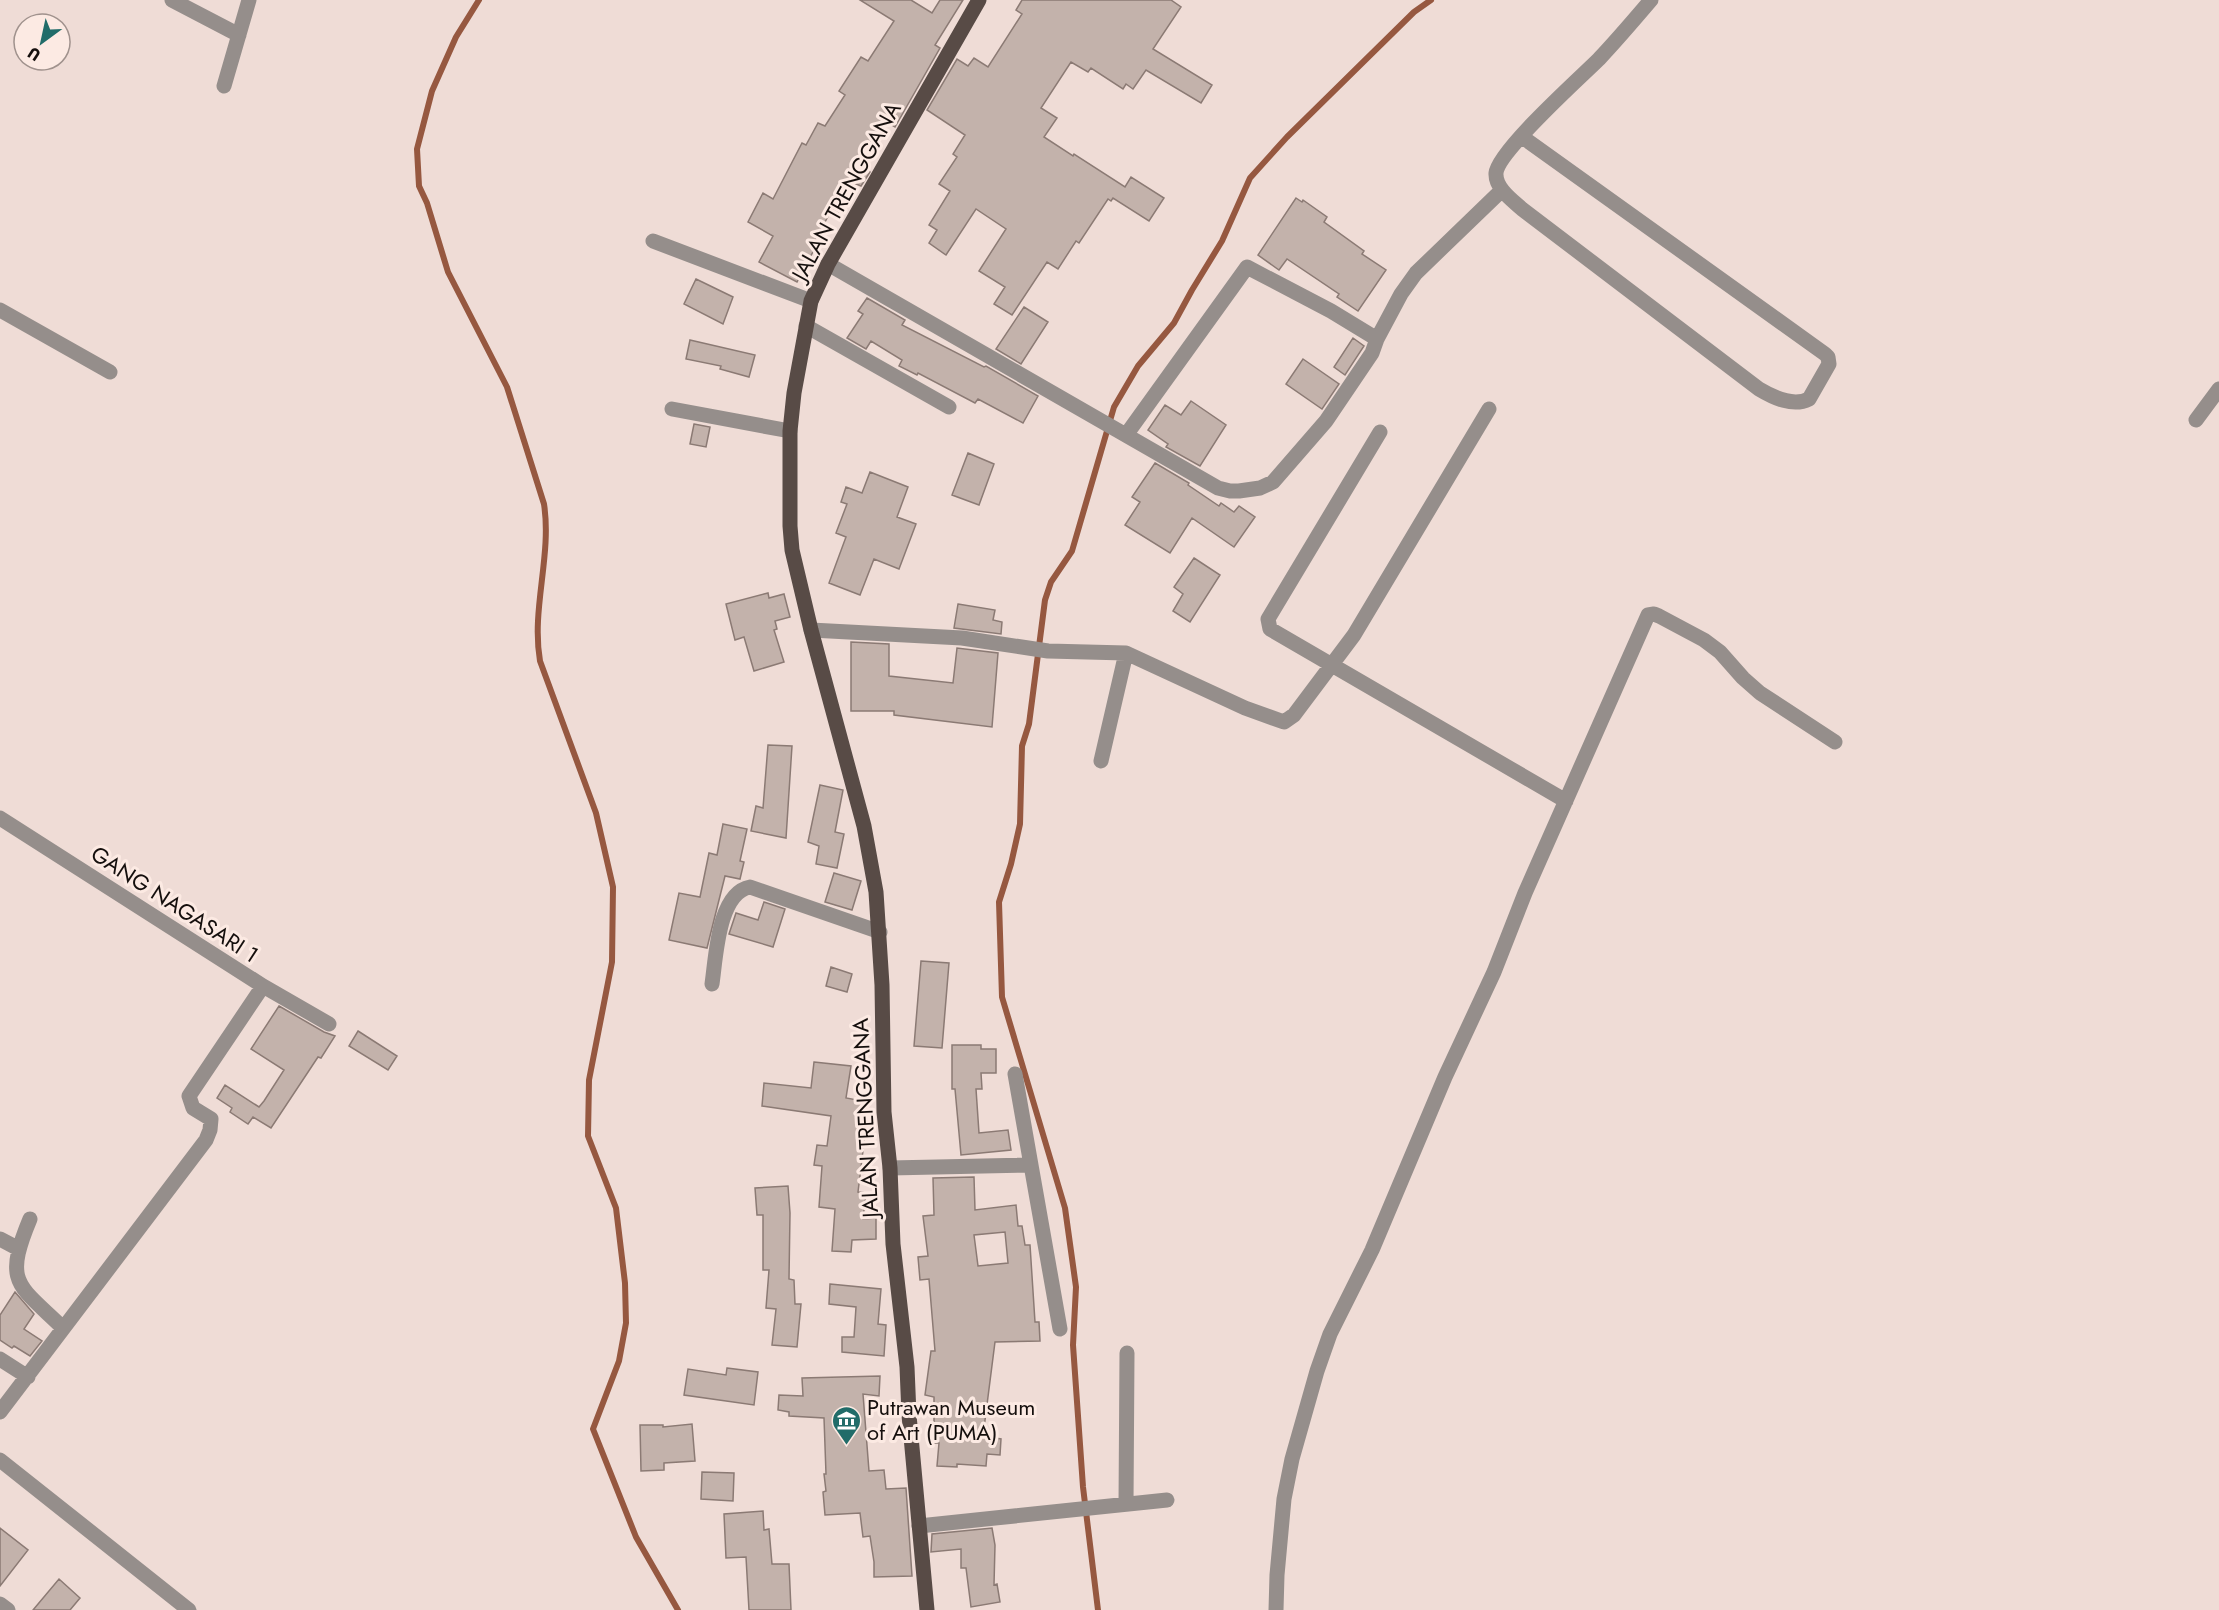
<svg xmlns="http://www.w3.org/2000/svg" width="2219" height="1610" viewBox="0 0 2219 1610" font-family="Jost,sans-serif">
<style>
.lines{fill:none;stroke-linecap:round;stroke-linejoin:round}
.stream{stroke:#965840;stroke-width:6}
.building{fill:#c3b2ab;stroke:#8b7a74;stroke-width:1.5;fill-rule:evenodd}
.minor{stroke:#958e8b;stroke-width:15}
.major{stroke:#584b46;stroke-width:15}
.labels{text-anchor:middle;stroke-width:6;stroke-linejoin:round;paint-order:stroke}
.street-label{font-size:22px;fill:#150f0d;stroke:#fceae3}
.poi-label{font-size:22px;fill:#150f0d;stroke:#fceae3;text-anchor:start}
</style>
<rect width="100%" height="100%" fill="#efdcd6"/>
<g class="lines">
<path class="stream" d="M 479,0 L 456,37 L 432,91 L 417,149 L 419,186 L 427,203 L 448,272 L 507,387 L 544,504 C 552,556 531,609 540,661 L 596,813 L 613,887 L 612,962 L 589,1080 L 588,1136 L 616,1208 L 625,1283 L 626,1323 L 619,1361 L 593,1429 L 636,1537 L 678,1610
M 1098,1610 L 1083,1487 L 1073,1345 L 1076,1287 L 1065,1208 L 1002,997 L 999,902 L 1011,864 L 1020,824 L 1022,746 L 1029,724 L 1045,600 L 1051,582 L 1072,551 L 1114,407 L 1138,366 L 1174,323 L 1192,290 L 1222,241 L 1250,178 L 1287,137 L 1414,12 L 1431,0"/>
</g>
<path class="building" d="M 860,0 L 911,0 L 932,13 L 940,0 L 963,0 L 935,45 L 940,48 L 895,127 L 884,120 L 859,166 L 870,172 L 861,186 L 854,183 L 837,215 L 831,211 L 812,246 L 815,248 L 797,282 L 759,262 L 773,236 L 748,222 L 763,193 L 773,199 L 802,143 L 806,145 L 818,123 L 825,126 L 845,95 L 839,91 L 861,57 L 868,61 L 894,21 Z
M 1022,0 L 1171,0 L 1181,7 L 1153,49 L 1212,85 L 1201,103 L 1146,70 L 1133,89 L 1126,84 L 1123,89 L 1091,68 L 1088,72 L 1071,62 L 1041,108 L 1057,118 L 1044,137 L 1073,156 L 1074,154 L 1125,187 L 1131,177 L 1164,198 L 1149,221 L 1113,198 L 1111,201 L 1108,199 L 1079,243 L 1076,241 L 1058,269 L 1047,262 L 1012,315 L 994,304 L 1005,287 L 979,271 L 1006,229 L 976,209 L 946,255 L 929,243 L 937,230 L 929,225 L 950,191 L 939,184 L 957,157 L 953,154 L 965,135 L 927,110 L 957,59 L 968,66 L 974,58 L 988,67 L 1022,14 L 1016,10 Z
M 1296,198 L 1302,202 L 1303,200 L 1327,217 L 1324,222 L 1364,251 L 1362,254 L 1386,270 L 1358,311 L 1337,297 L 1339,294 L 1287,259 L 1279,270 L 1258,255 Z
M 696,279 L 733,297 L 723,324 L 684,304 Z
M 867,298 L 905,320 L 902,325 L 984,367 L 986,366 L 1038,396 L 1023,423 L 978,399 L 975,403 L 918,373 L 917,375 L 899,366 L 902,360 L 871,341 L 866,349 L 847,338 L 863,314 L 858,311 Z
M 1024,307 L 1048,322 L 1021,364 L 996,349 Z
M 1353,338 L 1364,346 L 1345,375 L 1334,367 Z
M 690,340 L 755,355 L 749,377 L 720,369 L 721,366 L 686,359 Z
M 1303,359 L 1339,384 L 1322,409 L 1286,384 Z
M 1191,401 L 1226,425 L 1200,466 L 1166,447 L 1168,444 L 1148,430 L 1165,405 L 1181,415 Z
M 694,424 L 710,427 L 706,447 L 690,444 Z
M 968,453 L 994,464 L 979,505 L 952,495 Z
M 1155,463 L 1189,483 L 1188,485 L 1219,506 L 1221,503 L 1234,512 L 1239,506 L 1255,517 L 1234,547 L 1192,518 L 1170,553 L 1125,525 L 1140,502 L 1132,497 Z
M 870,472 L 908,487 L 897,517 L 916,524 L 899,569 L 874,559 L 860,595 L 829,583 L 846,537 L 836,533 L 847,504 L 841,502 L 846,487 L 862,493 Z
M 1194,558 L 1220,575 L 1190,622 L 1173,611 L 1183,594 L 1174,587 Z
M 768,593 L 769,598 L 784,594 L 790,617 L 775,621 L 777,629 L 774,630 L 784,662 L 754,671 L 744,637 L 735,640 L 726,604 Z
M 958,604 L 995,610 L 993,620 L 1002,622 L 1001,634 L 954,628 Z
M 851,642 L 889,644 L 889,676 L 953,683 L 957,648 L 998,653 L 992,727 L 894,715 L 894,711 L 851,711 Z
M 768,745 L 792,746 L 786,838 L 751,831 L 756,806 L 763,808 Z
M 820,785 L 843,790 L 835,832 L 844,834 L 837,868 L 816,864 L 819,846 L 808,842 Z
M 723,824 L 747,829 L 740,861 L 744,862 L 740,879 L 725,876 L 707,948 L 669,940 L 679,893 L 700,897 L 709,853 L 717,855 Z
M 834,873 L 861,881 L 852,910 L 825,902 Z
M 764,902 L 785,909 L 773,947 L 729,934 L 736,913 L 758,920 Z
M 921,961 L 949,963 L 942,1048 L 914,1046 Z
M 831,967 L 852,974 L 847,992 L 826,986 Z
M 279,1006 L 324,1032 L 335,1036 L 321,1058 L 318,1057 L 271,1128 L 253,1117 L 248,1124 L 230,1112 L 232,1108 L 217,1098 L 225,1085 L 259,1107 L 264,1101 L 284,1070 L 251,1049 Z
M 358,1031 L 397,1056 L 388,1070 L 349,1046 Z
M 952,1045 L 981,1045 L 981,1049 L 996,1049 L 996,1073 L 981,1073 L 982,1089 L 976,1089 L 979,1133 L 1008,1130 L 1011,1150 L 961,1155 L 955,1089 L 952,1089 Z
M 814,1062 L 851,1066 L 846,1098 L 863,1101 L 859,1133 L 865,1134 L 858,1192 L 866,1193 L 863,1219 L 876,1218 L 876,1239 L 852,1240 L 851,1252 L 832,1251 L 835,1209 L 819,1207 L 822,1166 L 814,1165 L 817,1145 L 827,1146 L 831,1116 L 762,1106 L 764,1083 L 811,1088 Z
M 974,1177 L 975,1210 L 1016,1205 L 1018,1226 L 1022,1226 L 1025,1245 L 1030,1245 L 1035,1322 L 1039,1322 L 1040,1341 L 995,1342 L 983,1436 L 1001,1439 L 1000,1455 L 987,1454 L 986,1466 L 957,1464 L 957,1467 L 937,1466 L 939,1443 L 934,1443 L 934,1397 L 925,1395 L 931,1351 L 935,1351 L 929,1279 L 920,1280 L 918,1257 L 928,1256 L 923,1216 L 934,1215 L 933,1178 ZM 1005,1232 L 1008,1263 L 978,1266 L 974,1235 Z
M 788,1186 L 790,1213 L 789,1279 L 794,1280 L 795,1304 L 801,1304 L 797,1347 L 772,1345 L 776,1309 L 766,1308 L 769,1270 L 763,1270 L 763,1215 L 757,1215 L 755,1188 Z
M 830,1284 L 881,1289 L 878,1324 L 886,1325 L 884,1356 L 842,1352 L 842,1337 L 854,1337 L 856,1307 L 829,1304 Z
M 15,1292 L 34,1314 L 24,1329 L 42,1341 L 30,1356 L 14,1346 L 12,1348 L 0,1340 L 0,1315 Z
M 727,1368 L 758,1372 L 754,1405 L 684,1395 L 688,1369 L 726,1375 Z
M 880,1376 L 879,1396 L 863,1394 L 869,1471 L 884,1470 L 886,1489 L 906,1488 L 912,1576 L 874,1577 L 874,1562 L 870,1536 L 863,1537 L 860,1513 L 825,1515 L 823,1492 L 826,1491 L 824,1474 L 826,1474 L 824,1418 L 789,1416 L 789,1412 L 778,1410 L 779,1395 L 803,1396 L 802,1378 Z
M 692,1424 L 695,1461 L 664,1463 L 664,1470 L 641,1471 L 640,1425 L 663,1425 L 663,1427 Z
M 702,1472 L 734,1473 L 733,1501 L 701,1499 Z
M 763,1511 L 764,1530 L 769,1529 L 772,1564 L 789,1564 L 791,1610 L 749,1610 L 746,1557 L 726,1558 L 724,1514 Z
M 0,1528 L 28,1550 L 0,1586 Z
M 992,1528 L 995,1545 L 994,1585 L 997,1584 L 1000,1602 L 971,1607 L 966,1568 L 961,1568 L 961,1549 L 931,1552 L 932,1534 Z
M 59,1579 L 80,1598 L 70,1610 L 33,1610 Z"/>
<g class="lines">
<path class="minor" d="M 172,0 L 239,35
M 224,86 L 249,0
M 1521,136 L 1825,354 L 1828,357 L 1829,364 L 1809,399 C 1793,407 1774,398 1759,389 L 1522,209 C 1512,200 1495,188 1496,173 C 1498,151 1580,78 1599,59 C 1617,40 1634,20 1651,0
M 653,241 L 811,301
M 828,264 L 1218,488 L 1230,491 L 1239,491 L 1260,488 L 1273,482 L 1326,421 L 1372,353 L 1377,339 L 1401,294 L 1416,273 L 1502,190
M 0,310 L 110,372
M 806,326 L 949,407
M 672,409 L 790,431
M 2196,420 L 2219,389
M 1380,432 L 1268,619 L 1270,629 L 1566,801
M 1126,435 L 1247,267 L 1331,311 L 1377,339
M 811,630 L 962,638 L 1048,651 L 1126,653 L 1245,708 L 1284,722 L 1294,715 L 1354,635 L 1489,409
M 1101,761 L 1126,653
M 0,818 L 263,986 L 329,1024
M 712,984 C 716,957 718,893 750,887 L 880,932
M 1031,1165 L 1060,1329
M 890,1168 L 1031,1165 L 1015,1074
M 30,1219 C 3,1284 18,1284 63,1328
M 0,1239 L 19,1249
M 0,1359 L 28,1377
M 0,1412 L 206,1140 L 210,1130 L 211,1119 L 193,1108 L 189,1096 L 263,986
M 0,1460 L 189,1610
M 1126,1504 L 1127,1353
M 919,1526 L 1167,1500
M 0,1604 L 8,1610
M 1276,1610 L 1277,1575 L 1284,1499 L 1292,1459 L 1317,1371 L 1330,1334 L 1372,1250 L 1445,1077 L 1494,972 L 1525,893 L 1648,615 L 1654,614 L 1659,616 L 1704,640 L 1720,652 L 1743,678 L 1760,693 L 1835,742"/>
<path class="major" d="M 927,1610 L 909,1415 L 907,1367 L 893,1244 L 890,1168 L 884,1112 L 882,985 L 876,892 L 864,826 L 811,630 L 792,550 L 790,526 L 790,431 L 794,393 L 811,301 L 828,264 L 979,0"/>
</g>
<defs>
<symbol id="museum-pin" viewBox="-11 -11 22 30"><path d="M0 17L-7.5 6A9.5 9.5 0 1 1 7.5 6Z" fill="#216c69" stroke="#fceae3"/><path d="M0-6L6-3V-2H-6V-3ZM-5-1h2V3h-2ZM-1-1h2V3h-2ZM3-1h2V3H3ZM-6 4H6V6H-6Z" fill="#fff"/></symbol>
</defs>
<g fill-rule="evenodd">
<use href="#museum-pin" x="830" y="1404" width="33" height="45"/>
</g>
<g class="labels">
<g class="street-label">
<text transform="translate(846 191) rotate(-61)" y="8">JALAN TRENGGANA</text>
<text transform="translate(175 904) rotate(33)" y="8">GANG NAGASARI 1</text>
<text transform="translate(865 1118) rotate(-93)" y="8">JALAN TRENGGANA</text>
</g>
<g class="poi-label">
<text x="867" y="1415">Putrawan Museum<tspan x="867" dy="25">of Art (PUMA)</tspan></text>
</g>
</g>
<g transform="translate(42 42) rotate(213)"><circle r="28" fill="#fceae3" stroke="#a0928d" stroke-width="1.5"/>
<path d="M0-4.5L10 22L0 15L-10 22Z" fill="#216c69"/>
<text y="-9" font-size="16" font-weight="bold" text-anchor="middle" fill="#150f0d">U</text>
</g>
</svg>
